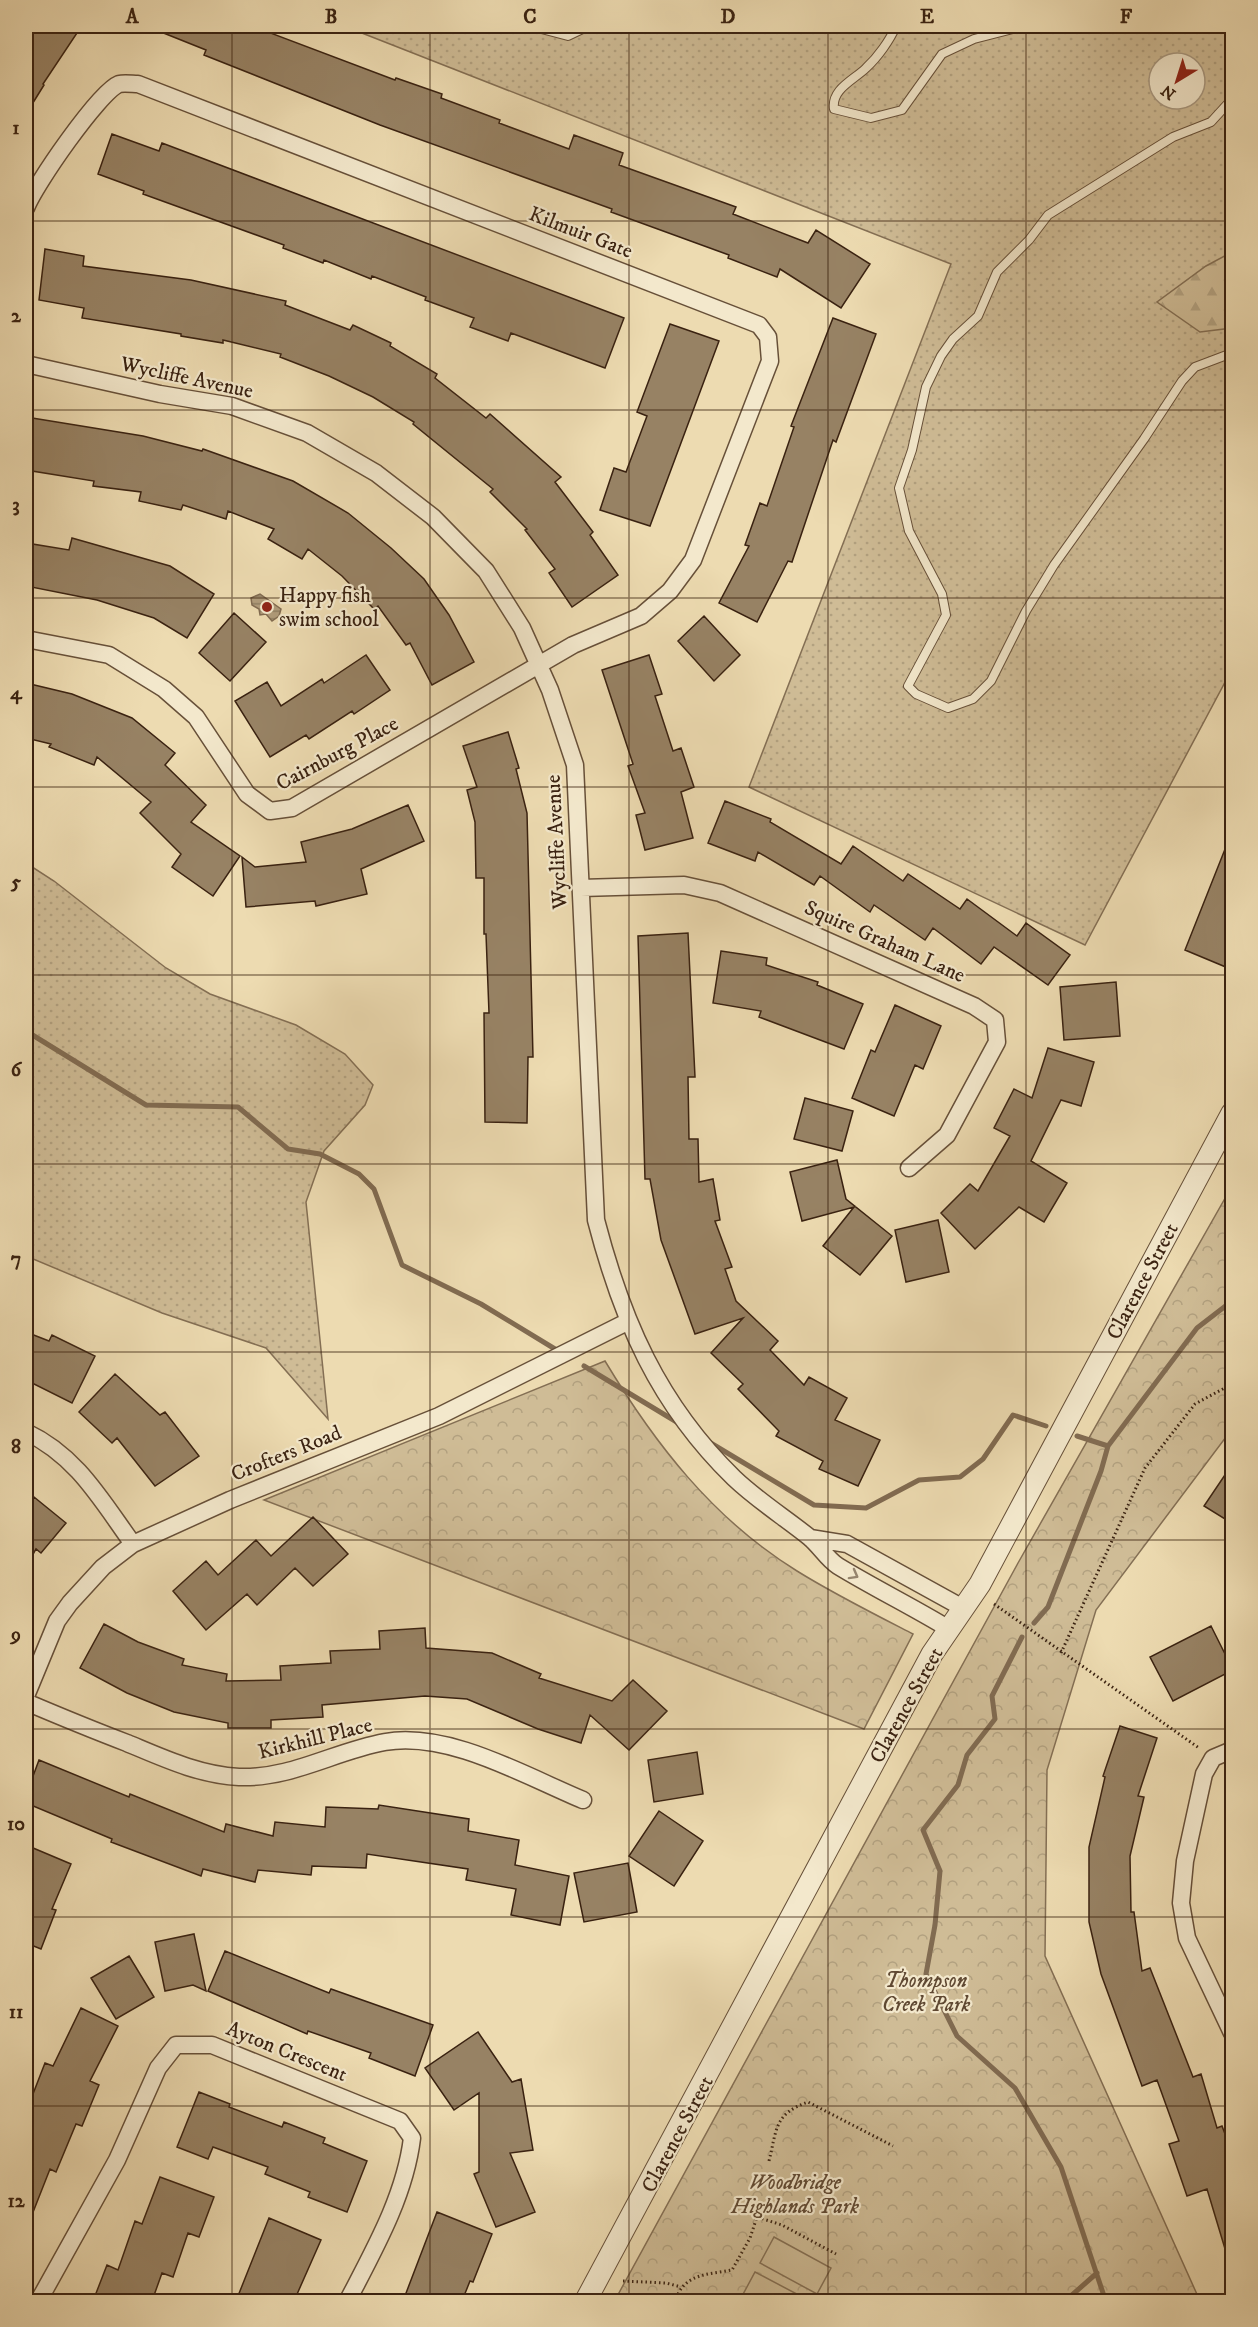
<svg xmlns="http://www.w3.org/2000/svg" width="1258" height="2327" viewBox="0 0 1258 2327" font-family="'IM FELL DW Pica',serif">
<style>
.grass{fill:url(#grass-dots);stroke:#846f54;stroke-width:1.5;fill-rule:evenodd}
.forest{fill:url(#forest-firs);stroke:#846f54;stroke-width:1.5}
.park{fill:url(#park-crowns);stroke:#846f54;stroke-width:1.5}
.pitch{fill:#cfbc96;stroke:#846f54;stroke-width:1.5}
.water{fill:url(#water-rules);stroke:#816b51;stroke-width:1.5}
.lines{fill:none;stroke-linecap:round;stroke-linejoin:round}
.stream{stroke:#816b51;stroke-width:5}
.building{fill:#978264;stroke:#3a2211;stroke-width:1.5}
.service-casing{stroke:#675039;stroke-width:10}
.minor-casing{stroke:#675039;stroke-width:19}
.tertiary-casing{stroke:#675039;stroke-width:23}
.path{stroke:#3a2211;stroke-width:3;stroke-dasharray:1.5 3;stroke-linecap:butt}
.service{stroke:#f3e8cc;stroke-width:8}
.minor{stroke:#f3e8cc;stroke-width:16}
.tertiary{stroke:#f3e8cc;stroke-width:21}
.oneway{stroke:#96856e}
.grid{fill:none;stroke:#3a2211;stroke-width:1.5;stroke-opacity:0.55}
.poi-dot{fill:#8f2418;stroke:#f3e8cc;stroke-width:2}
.labels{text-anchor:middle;stroke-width:4.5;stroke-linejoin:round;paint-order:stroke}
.street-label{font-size:21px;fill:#3a2211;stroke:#f3e8cc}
.poi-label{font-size:21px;fill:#3a2211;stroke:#f3e8cc;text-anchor:start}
.park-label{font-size:21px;font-style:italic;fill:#5f4832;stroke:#f3e8cc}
.neatline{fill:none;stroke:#3a2211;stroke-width:2}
.grid-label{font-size:20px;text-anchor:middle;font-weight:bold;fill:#3a2211}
</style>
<defs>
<pattern id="grass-dots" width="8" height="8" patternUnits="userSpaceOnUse" patternTransform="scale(1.5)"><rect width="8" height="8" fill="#cfbc96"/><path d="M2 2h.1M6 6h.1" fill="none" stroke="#b2a180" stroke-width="1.8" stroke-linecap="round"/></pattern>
<pattern id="forest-firs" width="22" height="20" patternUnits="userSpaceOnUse" patternTransform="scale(1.5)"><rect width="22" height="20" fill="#cfbc96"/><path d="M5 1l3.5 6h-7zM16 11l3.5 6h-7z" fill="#b2a180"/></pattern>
<pattern id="park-crowns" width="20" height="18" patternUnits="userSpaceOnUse" patternTransform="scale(1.5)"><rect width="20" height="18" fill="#cfbc96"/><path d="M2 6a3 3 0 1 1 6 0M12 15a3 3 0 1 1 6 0" fill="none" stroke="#b2a180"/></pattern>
<pattern id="water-rules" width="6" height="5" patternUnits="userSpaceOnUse" patternTransform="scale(1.5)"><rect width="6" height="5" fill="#b09c7b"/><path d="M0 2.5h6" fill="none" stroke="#907f63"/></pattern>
</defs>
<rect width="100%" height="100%" fill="#eddbb1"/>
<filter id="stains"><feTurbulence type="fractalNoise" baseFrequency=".00333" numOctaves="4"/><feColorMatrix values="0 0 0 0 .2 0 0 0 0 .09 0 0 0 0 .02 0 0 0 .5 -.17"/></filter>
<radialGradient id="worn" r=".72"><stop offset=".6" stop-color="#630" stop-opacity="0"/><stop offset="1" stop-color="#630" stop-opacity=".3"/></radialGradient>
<path class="grass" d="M 344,26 L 1232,26 L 1232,669 L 1085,945 L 749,787 L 951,264 ZM 1159,63 L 1195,63 L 1195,99 L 1159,99 Z
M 26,863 L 54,881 L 166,968 L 210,994 L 296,1025 L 345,1054 L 373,1085 L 365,1105 L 324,1151 L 306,1202 L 328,1419 L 266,1348 L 162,1313 L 26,1256 Z"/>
<path class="forest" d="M 1232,252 L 1232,328 L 1200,332 L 1157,302 L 1206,266 Z"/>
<path class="park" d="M 1232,1186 L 1232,1429 L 1096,1610 L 1047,1770 L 1045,1956 L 1200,2301 L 614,2302 L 1018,1563 Z
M 605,1361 C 655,1444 713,1519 797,1571 C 834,1594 874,1614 913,1634 L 864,1729 L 264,1500 Z"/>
<path class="pitch" d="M 774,2237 L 831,2268 L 817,2294 L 760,2263 Z
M 755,2272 L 810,2301 L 747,2301 L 741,2298 Z"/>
<path class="water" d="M 260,594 L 281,609 L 279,616 L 272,621 L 266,614 L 260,615 L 259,609 L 252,605 L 251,598 Z"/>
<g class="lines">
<path class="stream" d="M 26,1031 L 146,1105 L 238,1107 L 288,1149 L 320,1154 L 359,1174 L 374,1189 L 402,1265 L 481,1304 L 555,1349
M 584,1366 L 680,1424
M 1077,1436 L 1108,1446
M 709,1442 L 814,1505 L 866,1508 L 919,1480 L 960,1477 L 983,1459 L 1013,1415 L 1046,1426
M 1034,1623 L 1048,1607 L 1101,1471 L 1108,1446 L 1197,1328 L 1232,1301
M 1022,1637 L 992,1696 L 995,1719 L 967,1755 L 958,1785 L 923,1830 L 940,1871 L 935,1925 L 926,1974 L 957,2036 L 1015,2088 L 1061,2167 L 1106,2302
M 1064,2302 L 1097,2273"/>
</g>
<path class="building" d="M 26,26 L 66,26 L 77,33 L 43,84 L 44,85 L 26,114 Z
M 146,26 L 252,26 L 395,80 L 396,78 L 442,94 L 441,98 L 500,120 L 499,123 L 569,149 L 574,135 L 623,153 L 619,165 L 736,207 L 733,214 L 808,243 L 816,230 L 870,264 L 841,308 L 780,269 L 777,277 L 728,258 L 729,255 L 611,212 L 612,209 L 380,125 L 204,55 L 206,50 Z
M 112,134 L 159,151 L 162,143 L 624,318 L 605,368 L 511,333 L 508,341 L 470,327 L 474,318 L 425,300 L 426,297 L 372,276 L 371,279 L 324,260 L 323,263 L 283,248 L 284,245 L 143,194 L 144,191 L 98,174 Z
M 45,249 L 84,256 L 83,266 L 191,280 L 286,301 L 285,305 L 350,330 L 353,325 L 391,343 L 390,346 L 437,374 L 435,378 L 486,418 L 490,414 L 561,477 L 555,482 L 593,532 L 590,535 L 618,575 L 572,607 L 549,573 L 555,569 L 525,530 L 527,529 L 490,492 L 493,489 L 413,424 L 414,422 L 373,397 L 329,376 L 280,357 L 281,354 L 223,340 L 223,343 L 181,336 L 181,334 L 82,318 L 84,308 L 39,300 Z
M 833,318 L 876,334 L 836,442 L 833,440 L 792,562 L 788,561 L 757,622 L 719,603 L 749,546 L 745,545 L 760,503 L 767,506 L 794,427 L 791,426 Z
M 670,324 L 719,341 L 650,526 L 600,510 L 614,468 L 626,472 L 647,416 L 637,412 Z
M 26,417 L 143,436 L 202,451 L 203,449 L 293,481 L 348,513 L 391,548 L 424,579 L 449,615 L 474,662 L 432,685 L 410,643 L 406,645 L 378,606 L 374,609 L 342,576 L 308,549 L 302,559 L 268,539 L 274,529 L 228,511 L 226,519 L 183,505 L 181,510 L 139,501 L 141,492 L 93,486 L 94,481 L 26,470 Z
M 72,538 L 170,566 L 214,594 L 187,638 L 154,618 L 97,600 L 26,586 L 26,543 L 69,550 Z
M 234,613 L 266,642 L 230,681 L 199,653 Z
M 704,616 L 740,655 L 714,681 L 678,641 Z
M 366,655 L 390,690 L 354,714 L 352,711 L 309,739 L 306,735 L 270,757 L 235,701 L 267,682 L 281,706 L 322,679 L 324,683 Z
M 649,655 L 662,694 L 655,696 L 673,751 L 681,748 L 694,787 L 681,792 L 693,838 L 645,850 L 636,815 L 645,813 L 628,766 L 633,764 L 602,670 Z
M 26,683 L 72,694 L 132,718 L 175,753 L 165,765 L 206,805 L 191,822 L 240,856 L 213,896 L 172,867 L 181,854 L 140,813 L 151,802 L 97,757 L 94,765 L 49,747 L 51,744 L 26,738 Z
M 508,732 L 519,768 L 516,769 L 527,813 L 533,1057 L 528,1057 L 527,1123 L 485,1122 L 484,1013 L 489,1013 L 486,934 L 484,934 L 484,878 L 476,878 L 475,822 L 467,790 L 477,787 L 463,746 Z
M 725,801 L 771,819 L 770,822 L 841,864 L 853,846 L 903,881 L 908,874 L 960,909 L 967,899 L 1017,936 L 1026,923 L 1070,955 L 1048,985 L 994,947 L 981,964 L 933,928 L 925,940 L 874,905 L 870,912 L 820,876 L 814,885 L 758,852 L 755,861 L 708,843 Z
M 408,805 L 424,841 L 361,869 L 367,894 L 316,906 L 315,901 L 246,907 L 242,857 L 255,867 L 306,862 L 301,842 L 352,829 Z
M 1233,829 L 1233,970 L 1185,950 Z
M 688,933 L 695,1077 L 688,1077 L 689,1139 L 698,1139 L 699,1182 L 713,1179 L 720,1220 L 715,1221 L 732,1267 L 725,1269 L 736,1301 L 778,1341 L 770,1350 L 804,1385 L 809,1377 L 847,1398 L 835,1420 L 880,1440 L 858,1486 L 819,1469 L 823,1461 L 776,1436 L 779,1431 L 738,1389 L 743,1384 L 711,1353 L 743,1318 L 695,1334 L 661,1240 L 650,1179 L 645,1179 L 638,936 Z
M 721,951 L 767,958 L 766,965 L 818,982 L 817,985 L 863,1004 L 844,1049 L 759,1017 L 761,1011 L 713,1003 Z
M 1116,982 L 1120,1036 L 1064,1040 L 1060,987 Z
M 895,1005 L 941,1026 L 923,1069 L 915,1065 L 894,1116 L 852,1098 L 871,1050 L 875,1052 Z
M 1048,1048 L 1094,1062 L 1081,1106 L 1061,1100 L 1031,1161 L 1067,1183 L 1044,1222 L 1019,1207 L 975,1249 L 941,1213 L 970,1184 L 978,1191 L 1010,1136 L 994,1128 L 1014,1089 L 1032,1098 Z
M 805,1098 L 853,1111 L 842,1151 L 794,1139 Z
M 837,1160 L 846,1199 L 892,1236 L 860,1275 L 823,1246 L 854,1207 L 802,1221 L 790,1172 Z
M 938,1220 L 949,1272 L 906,1282 L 895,1230 Z
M 26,1332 L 49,1341 L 52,1335 L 95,1356 L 72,1403 L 26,1380 Z
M 115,1374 L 160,1415 L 165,1412 L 199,1456 L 155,1486 L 117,1438 L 112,1443 L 79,1412 Z
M 1233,1463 L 1233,1524 L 1204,1506 Z
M 34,1497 L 66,1523 L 41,1553 L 36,1549 L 26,1567 L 26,1508 Z
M 313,1517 L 348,1554 L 313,1586 L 295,1568 L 257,1605 L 247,1594 L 206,1630 L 173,1591 L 206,1561 L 218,1575 L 256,1540 L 271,1556 Z
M 104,1624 L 138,1642 L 184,1659 L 182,1665 L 227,1674 L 226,1681 L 281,1680 L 280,1666 L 331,1663 L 330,1651 L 380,1649 L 379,1631 L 425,1628 L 426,1648 L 492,1653 L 541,1674 L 539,1678 L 612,1701 L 633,1680 L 667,1711 L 629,1750 L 590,1715 L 581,1743 L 538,1729 L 467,1699 L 425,1696 L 322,1705 L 323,1717 L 271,1720 L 271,1728 L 228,1728 L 228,1723 L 174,1712 L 127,1693 L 80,1668 Z
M 1211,1626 L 1233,1670 L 1173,1701 L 1150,1657 Z
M 1120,1726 L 1157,1738 L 1138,1796 L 1144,1797 L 1130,1856 L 1131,1912 L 1134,1912 L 1142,1971 L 1150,1968 L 1193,2077 L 1201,2074 L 1217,2128 L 1222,2126 L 1233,2155 L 1233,2261 L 1229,2262 L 1207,2189 L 1187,2196 L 1169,2144 L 1179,2141 L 1157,2080 L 1142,2086 L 1101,1974 L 1089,1922 L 1089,1847 L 1105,1777 L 1103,1776 Z
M 697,1752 L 703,1794 L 654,1802 L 648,1760 Z
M 39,1760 L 129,1797 L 130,1794 L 224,1832 L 226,1824 L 273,1836 L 275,1822 L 325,1827 L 326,1807 L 378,1809 L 379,1805 L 469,1819 L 468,1831 L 519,1840 L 515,1865 L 569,1876 L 560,1925 L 511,1915 L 516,1889 L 466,1880 L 468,1869 L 367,1854 L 366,1868 L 312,1866 L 311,1875 L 258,1870 L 255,1882 L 203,1869 L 201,1876 L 111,1842 L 112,1839 L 26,1803 L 26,1795 Z
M 659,1811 L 703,1841 L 674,1886 L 629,1856 Z
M 26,1845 L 71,1864 L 52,1909 L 56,1910 L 41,1949 L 26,1943 Z
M 628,1863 L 637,1912 L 584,1922 L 574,1873 Z
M 194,1934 L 206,1991 L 193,1985 L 165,1991 L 155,1942 Z
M 225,1951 L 329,1993 L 331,1989 L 433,2025 L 415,2076 L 369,2058 L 371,2053 L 308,2031 L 307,2034 L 208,1991 Z
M 129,1956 L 154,1997 L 116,2019 L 91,1978 Z
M 81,2008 L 118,2026 L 90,2081 L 99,2085 L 82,2126 L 76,2124 L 56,2172 L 50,2169 L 26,2230 L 26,2112 L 45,2063 L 53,2066 Z
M 478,2032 L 512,2082 L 521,2079 L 533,2150 L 510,2153 L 535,2212 L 496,2227 L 474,2174 L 479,2172 L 479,2093 L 454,2110 L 425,2068 Z
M 199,2092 L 230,2104 L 229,2107 L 282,2127 L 284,2122 L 325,2138 L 323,2143 L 367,2161 L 347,2212 L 308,2197 L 310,2192 L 265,2174 L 268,2167 L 213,2147 L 208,2159 L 177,2147 Z
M 160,2177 L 214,2197 L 199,2237 L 188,2233 L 173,2277 L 162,2273 L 152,2301 L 93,2301 L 107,2265 L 118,2270 L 135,2221 L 142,2224 Z
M 437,2212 L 492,2234 L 473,2282 L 470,2281 L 462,2301 L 403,2301 Z
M 269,2218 L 321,2240 L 294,2301 L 236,2301 Z"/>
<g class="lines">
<defs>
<path id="service" d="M 530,26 L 568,36 L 589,26
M 896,26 C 890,40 878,57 866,68 C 854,80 831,89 834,109 L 871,118 L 902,110 L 942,54 L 974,39 L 1024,26
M 1232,99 L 1211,122 L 1173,137 L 1048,215 L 1029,240 L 997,272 L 978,316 L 953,339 L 941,356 L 926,387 L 912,450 L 899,488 L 909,531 L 942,594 L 946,615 L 908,686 L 916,694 L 948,708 L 973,699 L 991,681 L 1026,611 L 1054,565 L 1144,439 L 1182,381 L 1195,367 L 1232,353"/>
<path id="minor" d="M 26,208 C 34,186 99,92 119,84 C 124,83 133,84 138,84 L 759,325 L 768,337 L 770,361 L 693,560 L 670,591 L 641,616 L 573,645 L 292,808 L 270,811 L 247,794 L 196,717 L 164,689 L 109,655 L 26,639
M 26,364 L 160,394 L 232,406 L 307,433 L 376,473 L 433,517 L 486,571 L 522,628 L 550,690 L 575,765 L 596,1220 C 622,1320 658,1404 734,1478 C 757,1500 784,1517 809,1537 C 820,1546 827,1559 838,1566 C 874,1588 913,1607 949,1629
M 581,888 L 684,885 L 720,893 L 974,1006 L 995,1020 L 997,1042 L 947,1135 L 909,1168
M 26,1432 C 77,1456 101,1500 133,1544
M 810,1538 L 847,1544 L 963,1608
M 26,1696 L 57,1621 L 70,1603 L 103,1567 L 133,1544 L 230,1500 L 439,1416 L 627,1322
M 26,1702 C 59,1716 93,1730 127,1743 C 163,1758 199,1775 239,1777 C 291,1779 335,1751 385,1742 C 449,1731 525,1776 583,1800
M 1232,1750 L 1213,1758 L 1204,1774 L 1185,1861 L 1181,1903 L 1187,1938 L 1232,2033
M 38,2302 L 117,2160 L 158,2068 L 176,2045 L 212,2045 L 400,2121 L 412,2138 C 405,2196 374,2250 347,2302"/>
<path id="tertiary" d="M 585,2302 L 932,1654 L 980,1584 L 1232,1113"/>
</defs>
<use href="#service" class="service-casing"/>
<use href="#minor" class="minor-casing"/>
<use href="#tertiary" class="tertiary-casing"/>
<path class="path" d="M 994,1604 L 1199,1748
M 1061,1653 L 1145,1468 L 1195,1404 L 1232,1384
M 769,2161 C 777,2129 774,2114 808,2102 L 893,2146
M 623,2281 L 666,2283 L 681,2287
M 678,2294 C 688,2273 712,2274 732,2270 L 750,2238 L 757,2217 L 782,2225 L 836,2254"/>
<use href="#service" class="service"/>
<use href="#minor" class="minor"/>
<use href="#tertiary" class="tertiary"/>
</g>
<defs><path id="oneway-chevron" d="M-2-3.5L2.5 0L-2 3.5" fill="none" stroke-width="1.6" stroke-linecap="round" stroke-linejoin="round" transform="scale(1.5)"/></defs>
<use class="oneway" href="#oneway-chevron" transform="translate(854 1575) rotate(29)"/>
<path class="grid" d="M 232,26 L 232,2302M 430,26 L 430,2302M 629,26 L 629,2302M 828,26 L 828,2302M 1026,26 L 1026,2302M 26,221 L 1232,221M 26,410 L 1232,410M 26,598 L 1232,598M 26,787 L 1232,787M 26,975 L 1232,975M 26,1164 L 1232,1164M 26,1352 L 1232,1352M 26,1540 L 1232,1540M 26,1729 L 1232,1729M 26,1917 L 1232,1917M 26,2106 L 1232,2106"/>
<circle class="poi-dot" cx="267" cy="607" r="6"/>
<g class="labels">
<g class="street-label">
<text transform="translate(581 232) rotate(21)" y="7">Kilmuir Gate</text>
<text transform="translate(187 377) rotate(12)" y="7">Wycliffe Avenue</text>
<text transform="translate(337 753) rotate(-28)" y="7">Cairnburg Place</text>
<text transform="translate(556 842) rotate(-93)" y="7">Wycliffe Avenue</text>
<text transform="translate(885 941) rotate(24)" y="7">Squire Graham Lane</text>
<text transform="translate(1142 1281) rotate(-62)" y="7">Clarence Street</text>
<text transform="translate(286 1453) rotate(-22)" y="7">Crofters Road</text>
<text transform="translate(906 1705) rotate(-61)" y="7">Clarence Street</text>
<text transform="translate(315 1738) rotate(-14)" y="7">Kirkhill Place</text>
<text transform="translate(287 2051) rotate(22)" y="7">Ayton Crescent</text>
<text transform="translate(677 2134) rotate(-62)" y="7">Clarence Street</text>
</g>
<g class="poi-label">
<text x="279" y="602">Happy fish<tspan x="279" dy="24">swim school</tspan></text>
</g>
<g class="park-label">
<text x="926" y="1987">Thompson<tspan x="926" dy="24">Creek Park</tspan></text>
<text x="795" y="2189">Woodbridge<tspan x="795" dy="24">Highlands Park</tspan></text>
</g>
</g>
<rect width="1258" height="2327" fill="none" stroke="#eddbb1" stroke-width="66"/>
<g transform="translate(1177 81) rotate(218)"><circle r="28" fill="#f3e8cc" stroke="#a99981" stroke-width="1.5"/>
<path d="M0-4.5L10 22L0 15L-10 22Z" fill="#8f2418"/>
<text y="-9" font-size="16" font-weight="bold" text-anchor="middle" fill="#3a2211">N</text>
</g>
<rect x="33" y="33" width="1192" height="2261" class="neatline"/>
<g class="grid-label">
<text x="132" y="23">A</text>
<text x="331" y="23">B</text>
<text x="530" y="23">C</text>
<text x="728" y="23">D</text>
<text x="927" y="23">E</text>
<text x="1126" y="23">F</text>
<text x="16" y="134">1</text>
<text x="16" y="322">2</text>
<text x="16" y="511">3</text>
<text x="16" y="699">4</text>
<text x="16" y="888">5</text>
<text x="16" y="1076">6</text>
<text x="16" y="1265">7</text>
<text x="16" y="1453">8</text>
<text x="16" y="1641">9</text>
<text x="16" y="1830">10</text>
<text x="16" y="2018">11</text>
<text x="16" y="2207">12</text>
</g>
<rect width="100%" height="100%" filter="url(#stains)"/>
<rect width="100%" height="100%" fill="url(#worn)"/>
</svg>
